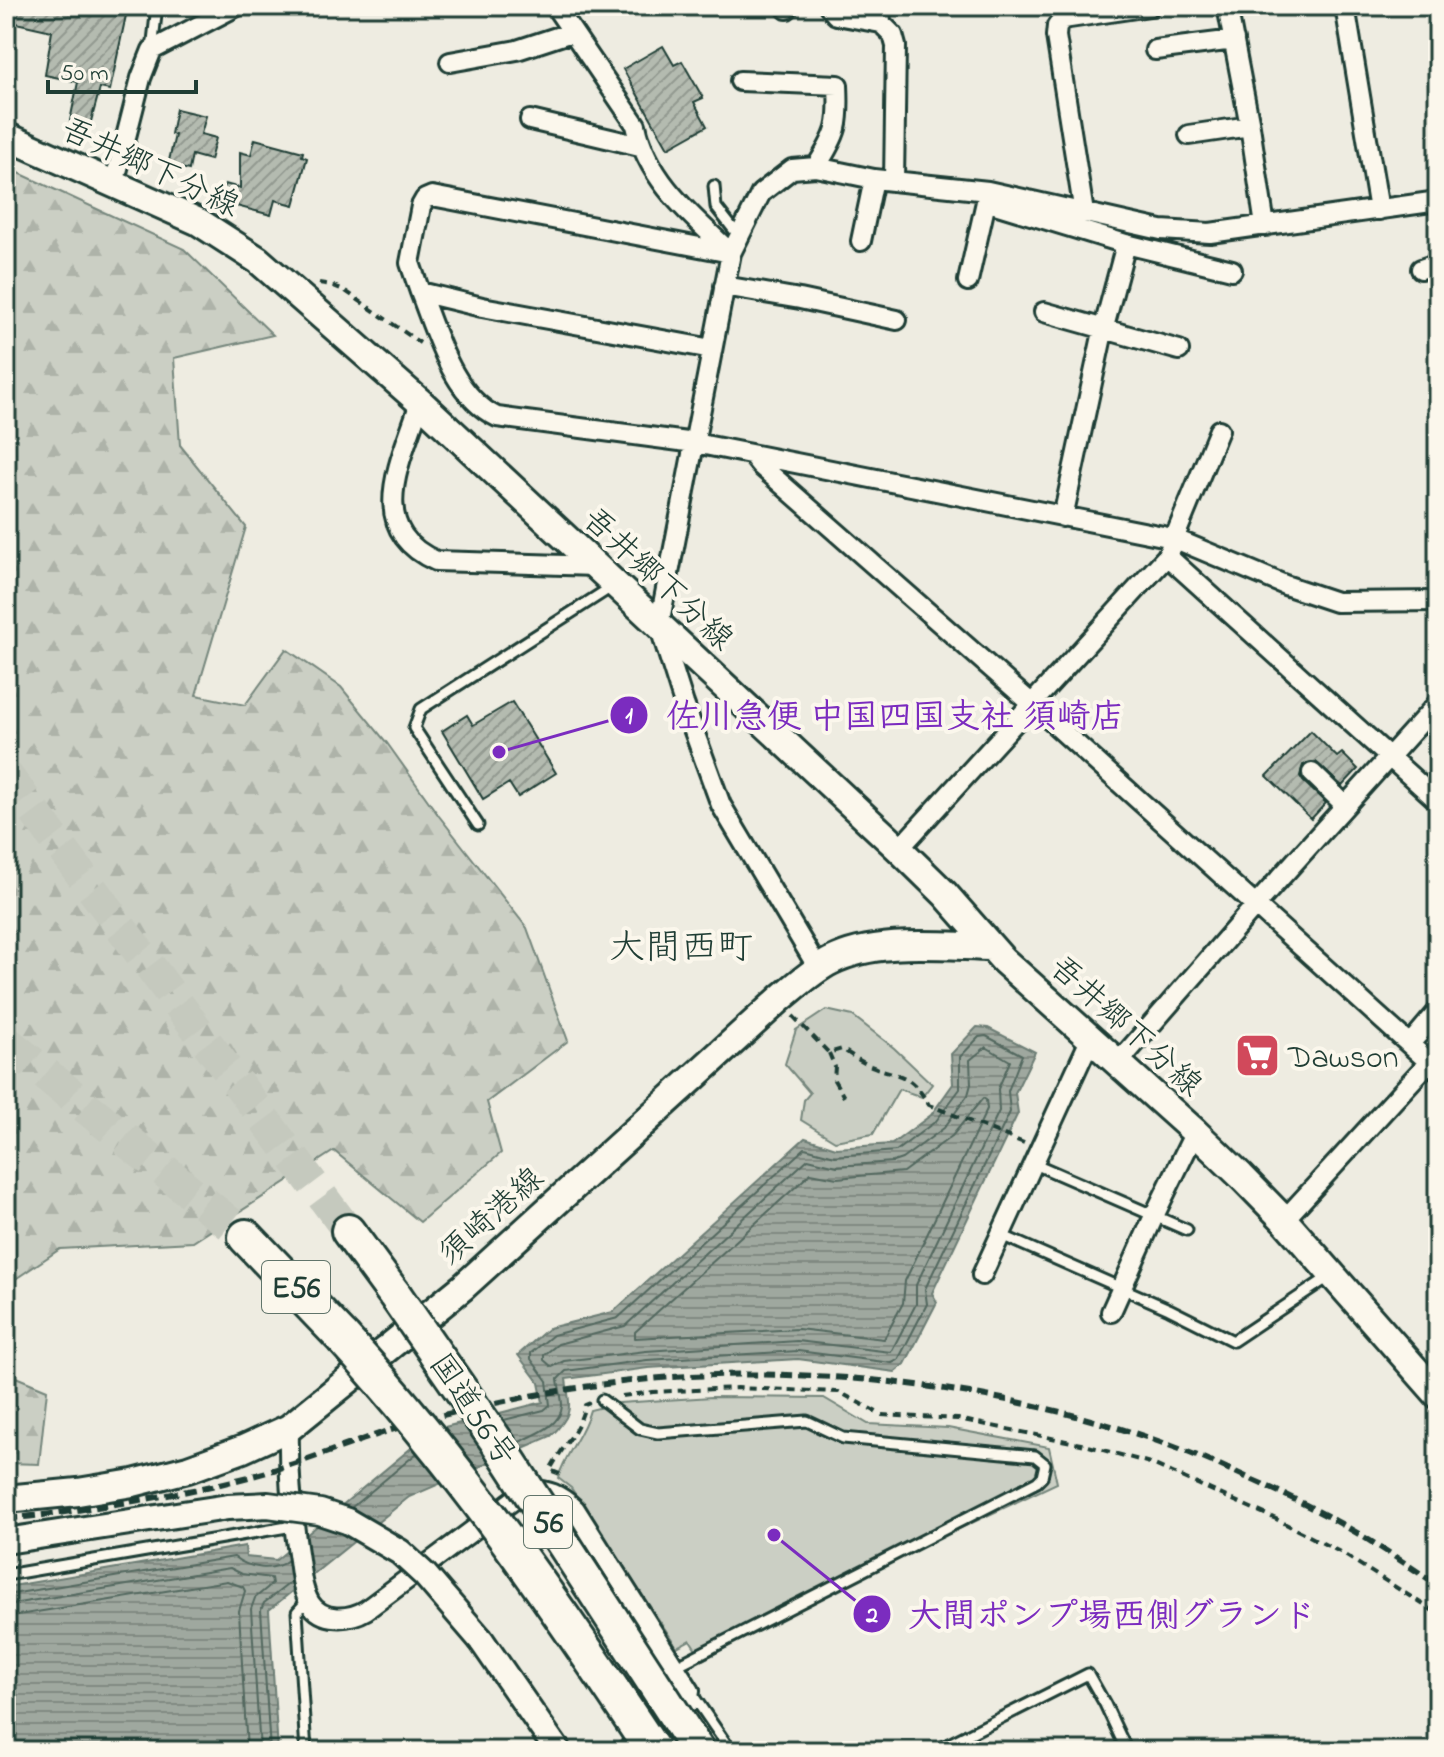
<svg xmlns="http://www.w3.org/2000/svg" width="1444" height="1757" viewBox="0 0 1444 1757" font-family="'Indie Flower','Klee One',sans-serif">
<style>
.forest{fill:url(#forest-firs);stroke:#75867c;stroke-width:2}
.park{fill:#cbcfc4;stroke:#75867c;stroke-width:2}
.water{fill:url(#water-rules);stroke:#6c7d74;stroke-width:2}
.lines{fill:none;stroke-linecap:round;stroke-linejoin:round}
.shore{stroke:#52685f;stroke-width:2}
.building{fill:url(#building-hatch);stroke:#1f3d34;stroke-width:2}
.trunk-tunnel{stroke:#c5c9be;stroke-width:32;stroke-dasharray:32 16;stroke-linecap:butt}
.motorway-tunnel{stroke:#c5c9be;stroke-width:34;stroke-dasharray:34 17;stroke-linecap:butt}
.service-casing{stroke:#1f3d34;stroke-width:15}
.minor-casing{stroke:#1f3d34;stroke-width:24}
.tertiary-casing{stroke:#1f3d34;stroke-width:30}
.secondary-casing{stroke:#1f3d34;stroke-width:32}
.trunk-casing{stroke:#1f3d34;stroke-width:38}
.motorway-casing{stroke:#1f3d34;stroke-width:40}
.path{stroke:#1f3d34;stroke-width:4;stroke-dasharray:8 6;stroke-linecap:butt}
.service{stroke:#fbf7ec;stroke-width:9}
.minor{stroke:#fbf7ec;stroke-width:18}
.tertiary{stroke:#fbf7ec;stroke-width:24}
.secondary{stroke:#fbf7ec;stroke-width:26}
.trunk{stroke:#fbf7ec;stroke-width:32}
.motorway{stroke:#fbf7ec;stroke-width:34}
.rail{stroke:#1f3d34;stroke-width:6;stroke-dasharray:12 6;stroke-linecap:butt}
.tertiary-bridge-casing{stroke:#1f3d34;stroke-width:30;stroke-linecap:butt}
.trunk-bridge-casing{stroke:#1f3d34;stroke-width:38;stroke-linecap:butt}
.motorway-bridge-casing{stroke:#1f3d34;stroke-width:40;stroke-linecap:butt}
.tertiary-bridge{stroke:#fbf7ec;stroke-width:24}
.trunk-bridge{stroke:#fbf7ec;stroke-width:32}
.motorway-bridge{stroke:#fbf7ec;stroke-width:34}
.labels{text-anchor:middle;stroke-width:8;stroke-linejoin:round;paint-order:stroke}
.shield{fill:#fbf7ec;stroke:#61756b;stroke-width:2}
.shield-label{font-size:30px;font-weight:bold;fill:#1f3d34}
.street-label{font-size:32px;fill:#1f3d34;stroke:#fbf7ec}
.poi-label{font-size:32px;fill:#1f3d34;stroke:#fbf7ec;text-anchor:start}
.quarter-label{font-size:36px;fill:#1f3d34;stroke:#fbf7ec}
.leader{fill:none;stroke:#7b2cbf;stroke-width:3}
.callout-dot{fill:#7b2cbf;stroke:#fbf7ec;stroke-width:3}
.mark-label{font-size:24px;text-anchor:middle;font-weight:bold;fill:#fff}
.callout-label{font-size:34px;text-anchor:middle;font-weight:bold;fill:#7b2cbf;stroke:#fbf7ec;stroke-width:8;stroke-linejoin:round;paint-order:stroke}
</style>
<defs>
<pattern id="forest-firs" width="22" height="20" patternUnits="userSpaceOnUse" patternTransform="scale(2)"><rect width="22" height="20" fill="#cbcfc4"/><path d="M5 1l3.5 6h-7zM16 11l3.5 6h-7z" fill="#aeb3a9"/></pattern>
<pattern id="water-rules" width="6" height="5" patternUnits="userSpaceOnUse" patternTransform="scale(2)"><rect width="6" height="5" fill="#9fa89f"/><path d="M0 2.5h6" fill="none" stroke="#818a82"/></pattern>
<pattern id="building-hatch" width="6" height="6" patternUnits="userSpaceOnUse" patternTransform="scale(2)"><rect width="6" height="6" fill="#b4bbb0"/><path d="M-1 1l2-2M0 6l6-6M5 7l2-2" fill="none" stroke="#929990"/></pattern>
</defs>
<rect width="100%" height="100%" fill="#eeece1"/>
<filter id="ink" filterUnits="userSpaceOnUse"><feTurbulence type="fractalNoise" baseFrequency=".0125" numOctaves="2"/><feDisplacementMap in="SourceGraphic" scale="16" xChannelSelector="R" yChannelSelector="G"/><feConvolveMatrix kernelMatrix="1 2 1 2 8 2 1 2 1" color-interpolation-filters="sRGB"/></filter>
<g filter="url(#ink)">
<path class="forest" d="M 6,167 L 184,249 L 273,335 L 174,358 L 180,445 L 246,527 L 196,695 L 245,705 L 286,649 L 341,687 L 387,743 L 439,816 L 527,928 L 568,1041 L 487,1102 L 501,1153 L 420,1222 L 334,1151 L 193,1242 L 60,1249 L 14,1280 L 6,1278 Z
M 6,1373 L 47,1390 L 39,1464 L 6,1463 Z"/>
<path class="park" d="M 826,1010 L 853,1016 L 894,1048 L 932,1084 L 922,1097 L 899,1089 L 873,1134 L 835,1141 L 801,1120 L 804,1100 L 810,1093 L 785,1064 L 796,1030 Z
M 712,1397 L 824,1398 L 868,1424 L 948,1428 L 1049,1447 L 1057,1483 L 848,1581 L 703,1660 L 690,1640 L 677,1647 L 571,1488 L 558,1478 C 566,1452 583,1436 590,1410 L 619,1403 Z"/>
<path class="water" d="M 977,1027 L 988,1028 L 1035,1052 L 1015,1093 L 1018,1113 L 932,1293 L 937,1302 L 905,1364 L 895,1372 L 798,1359 L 648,1368 L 566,1379 C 570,1409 574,1413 551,1436 L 409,1497 L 269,1610 L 278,1751 L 6,1751 L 6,1587 L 245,1546 L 246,1557 L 276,1560 L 433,1430 L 543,1402 L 539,1383 L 518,1355 L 549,1328 L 613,1312 L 805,1138 L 836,1148 L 892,1144 L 931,1115 L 953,1084 L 951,1054 Z"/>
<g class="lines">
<path class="shore" d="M 986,1047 L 1010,1061 L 998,1089 L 999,1111 L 916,1285 L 916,1304 L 891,1352 L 797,1341 L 646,1351 L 564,1361 L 552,1367 L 544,1360 L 544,1355 L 558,1344 L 625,1326 L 808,1159 L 837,1166 L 893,1162 L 902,1159 L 944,1128 L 968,1095 L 971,1084 L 970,1060 Z
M 983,1098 L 986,1100 L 987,1109 L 905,1281 L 903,1303 L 884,1339 L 798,1329 L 635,1338 L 635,1332 L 811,1173 L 837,1178 L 903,1172 L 952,1136 Z
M 504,1420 L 544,1410 L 550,1405 L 547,1381 L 531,1359 L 531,1353 L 553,1335 L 618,1318 L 805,1148 L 835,1156 L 896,1151 L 936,1121 L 960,1089 L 960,1057 L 979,1037 L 986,1036 L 1022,1055 L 1008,1091 L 1010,1112 L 925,1289 L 927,1304 L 898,1360 L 892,1363 L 798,1351 L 647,1360 L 566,1371 L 558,1379 C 559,1388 562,1397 562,1406 C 561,1426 534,1435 519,1442
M 351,1508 L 417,1453
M 6,1595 L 234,1557 C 248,1568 273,1573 288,1560
M 6,1605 L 230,1568 L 242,1574 L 271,1578 L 272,1584 L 255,1598 L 251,1609 L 260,1751
M 6,1617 L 227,1581 L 243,1587 L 245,1591 L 239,1611 L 247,1751
M 270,1751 L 261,1610 L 264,1603 L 291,1582"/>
</g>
<path class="building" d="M 9,6 L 128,6 L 110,90 L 100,88 L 90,125 L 70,121 L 78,82 L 45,75 L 52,31 L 7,21 Z
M 663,46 L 674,65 L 682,61 L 703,98 L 694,102 L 707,126 L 668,148 L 623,69 Z
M 176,109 L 206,116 L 201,134 L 216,138 L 210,160 L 192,155 L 189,170 L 168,165 L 175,135 L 171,134 Z
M 255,139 L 303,152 L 302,156 L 307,158 L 294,205 L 275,200 L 271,215 L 221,202 L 225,184 L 240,188 L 240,152 L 251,155 Z
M 512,702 L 556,773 L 518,797 L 509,783 L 483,799 L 442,731 L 467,715 L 473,725 Z
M 1311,731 L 1337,757 L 1342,753 L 1358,769 L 1342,786 L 1316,762 L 1303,765 L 1300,776 L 1303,781 L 1326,803 L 1311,819 L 1267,776 Z"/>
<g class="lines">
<path class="trunk-tunnel" d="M 6,774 L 348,1231"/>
<path class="motorway-tunnel" d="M 6,1042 L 246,1237"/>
<defs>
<path id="service" d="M 152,50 L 157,6
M 714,186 L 716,207 L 738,235
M 478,825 L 414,728 L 421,709 L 613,586
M 1035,1164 L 1187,1230
M 1001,1235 L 1169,1309 L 1233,1341 L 1330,1276
M 602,1400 L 640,1429 L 658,1433 L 807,1421 L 843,1438 L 1035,1456 L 1045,1464 L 1042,1477 L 1037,1482 L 676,1666
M 6,1575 L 293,1526
M 692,1694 L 731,1751
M 306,1751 L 297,1612 L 308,1600
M 935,1751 L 1088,1674 L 1105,1704 L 1127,1751"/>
<path id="minor" d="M 555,6 L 636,125 C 647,180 692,216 731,253
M 787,6 L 787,9
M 829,6 L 836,15 L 881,23
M 880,6 L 881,23 L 893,35 L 896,46 L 894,181
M 1227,6 L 1250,126 L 1265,226
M 1345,6 L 1379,210
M 1155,50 L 1234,40
M 450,62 L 517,50 L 572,32
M 740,81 L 838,85 C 840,125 838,133 816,167
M 530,120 L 640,146
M 1189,135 L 1250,126
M 114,184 L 141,78 L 152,50 L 237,6
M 988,202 L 1126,244 L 1232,270
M 1084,213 L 1056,36 L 1057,26 L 1063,19 L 1150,6
M 861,241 L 874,179
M 1421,269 L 1438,263
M 968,281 L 988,193
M 724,286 L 800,299 L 897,320
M 420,292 C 437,335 453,396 497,417 L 695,443 L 1173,538 L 1285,585 L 1336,602 L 1438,601
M 1044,312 L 1179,350
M 712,349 L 482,307 L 420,292 L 410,263 L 421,206 L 425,199 L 432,196 L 731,253
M 420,402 C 403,458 362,528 436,561 L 596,566
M 752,455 L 760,465 L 1031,703 L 1438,1070
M 1063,517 L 1104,327 L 1126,244
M 1167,556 L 1438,801
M 1312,773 L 1345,805
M 899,849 L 1167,556 L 1219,430
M 818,968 L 721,805 L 684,704 L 659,625 L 731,253 L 761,193 L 792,169 L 816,167 L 874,179 L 988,191 L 1161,230 L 1210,233 L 1438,201
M 1410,1044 L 1438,1011
M 1117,1064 L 1254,907 L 1438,703
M 1284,1220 L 1429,1062
M 982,1275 L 1090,1040
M 1111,1312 L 1154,1216 L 1195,1132
M 289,1428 C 288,1473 292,1516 299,1560 C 301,1574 302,1590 310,1603 C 322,1622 349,1620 366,1610 L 527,1490 C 548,1489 560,1495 575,1509 L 690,1691 L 688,1703 L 625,1751"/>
<path id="tertiary" d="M 481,1640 L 558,1751"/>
<path id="secondary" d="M 6,136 L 199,222 L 258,260 L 420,402 L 899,849 L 945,894 L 1003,960 L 1195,1132 L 1241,1176 L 1284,1220 L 1438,1395
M 6,1499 L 78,1492 L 133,1483 L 188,1469 L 243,1449 L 289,1428 L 463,1287 L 781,998 C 797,985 813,970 831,961 C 875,938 942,946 991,947"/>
<path id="trunk" d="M 348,1231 L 395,1295"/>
<path id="motorway" d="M 246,1237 L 343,1338"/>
</defs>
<use href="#service" class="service-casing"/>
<use href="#minor" class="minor-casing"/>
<use href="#tertiary" class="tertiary-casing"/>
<use href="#secondary" class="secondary-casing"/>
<use href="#trunk" class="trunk-casing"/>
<use href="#motorway" class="motorway-casing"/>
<path class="path" d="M 319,283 L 331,285 L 344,290 L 420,343
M 793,1016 L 829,1053 L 842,1049 C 851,1055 861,1062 871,1066 C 903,1078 910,1073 929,1105 L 1024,1143
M 829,1053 L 835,1067 L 834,1080 L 844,1097
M 622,1396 L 653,1392 L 737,1388 L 839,1392 L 882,1415 L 958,1419 L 1081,1444 L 1150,1463 L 1276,1519 L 1340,1552 L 1438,1614
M 560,1474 L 550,1470 C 562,1447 579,1431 585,1405 L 590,1403"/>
<use href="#service" class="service"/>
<use href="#minor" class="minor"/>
<use href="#tertiary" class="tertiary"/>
<use href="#secondary" class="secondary"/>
<use href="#trunk" class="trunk"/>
<use href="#motorway" class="motorway"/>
<path class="rail" d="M 6,1518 C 39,1517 70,1511 103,1506 C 167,1496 231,1484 293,1464 C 340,1449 387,1429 435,1417 C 522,1395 626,1377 716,1375 C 887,1370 1079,1401 1235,1472 C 1269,1487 1304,1503 1336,1521 C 1371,1540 1404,1563 1438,1585"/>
<defs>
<path id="tertiary-bridge" d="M 6,1541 L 228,1507 L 268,1505 L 320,1512 L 347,1521 L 400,1552 L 425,1575 L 481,1640"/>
<path id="trunk-bridge" d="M 395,1295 L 495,1439 L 698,1751"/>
<path id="motorway-bridge" d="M 343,1338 C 462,1468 556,1605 653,1751"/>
</defs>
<use href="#tertiary-bridge" class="tertiary-bridge-casing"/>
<use href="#trunk-bridge" class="trunk-bridge-casing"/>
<use href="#motorway-bridge" class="motorway-bridge-casing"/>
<use href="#tertiary-bridge" class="tertiary-bridge"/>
<use href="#trunk-bridge" class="trunk-bridge"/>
<use href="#motorway-bridge" class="motorway-bridge"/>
</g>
</g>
<defs>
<symbol id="supermarket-square" viewBox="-11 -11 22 22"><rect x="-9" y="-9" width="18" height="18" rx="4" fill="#d1495b" stroke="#fbf7ec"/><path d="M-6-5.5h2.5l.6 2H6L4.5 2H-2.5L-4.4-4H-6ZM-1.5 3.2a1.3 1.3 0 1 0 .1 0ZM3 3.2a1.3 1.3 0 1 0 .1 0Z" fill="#fff"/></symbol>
</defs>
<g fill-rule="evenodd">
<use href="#supermarket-square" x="1232" y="1030" width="51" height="51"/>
</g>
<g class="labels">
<g class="shield">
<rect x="262" y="1261" width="68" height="52" rx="6"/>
<rect x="524" y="1496" width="48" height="52" rx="6"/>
</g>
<g class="shield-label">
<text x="296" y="1297">E56</text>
<text x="548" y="1532">56</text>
</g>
<g class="street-label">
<text transform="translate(151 166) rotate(25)" y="11">吾井郷下分線</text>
<text transform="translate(659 578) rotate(43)" y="11">吾井郷下分線</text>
<text transform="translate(1127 1025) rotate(42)" y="11">吾井郷下分線</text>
<text transform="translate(490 1215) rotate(-42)" y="11">須崎港線</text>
<text transform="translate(474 1409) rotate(56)" y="11">国道56号</text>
</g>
<g class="poi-label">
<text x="1288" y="1067">Dawson</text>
</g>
<g class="quarter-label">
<text x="681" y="958">大間西町</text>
</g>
</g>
<path class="leader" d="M499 752L629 715M774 1535L872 1614"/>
<g class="callout-dot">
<circle cx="499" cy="752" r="8"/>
<circle cx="774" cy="1535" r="8"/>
<circle cx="629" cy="715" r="20"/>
<circle cx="872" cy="1614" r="20"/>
</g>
<g class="mark-label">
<text x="629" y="723">1</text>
<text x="872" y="1622">2</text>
</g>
<g class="callout-label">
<text x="895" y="727">佐川急便 中国四国支社 須崎店</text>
<text x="1112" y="1626">大間ポンプ場西側グランド</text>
</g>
<rect width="1444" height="1757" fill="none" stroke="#fbf7ec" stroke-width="32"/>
<rect x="16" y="16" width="1412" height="1725" fill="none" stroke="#1f3d34" stroke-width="3" filter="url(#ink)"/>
<path d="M48 80v12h148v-12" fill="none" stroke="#1f3d34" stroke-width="4"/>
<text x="60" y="80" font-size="24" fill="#1f3d34" stroke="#fbf7ec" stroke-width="6" paint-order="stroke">50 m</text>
</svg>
